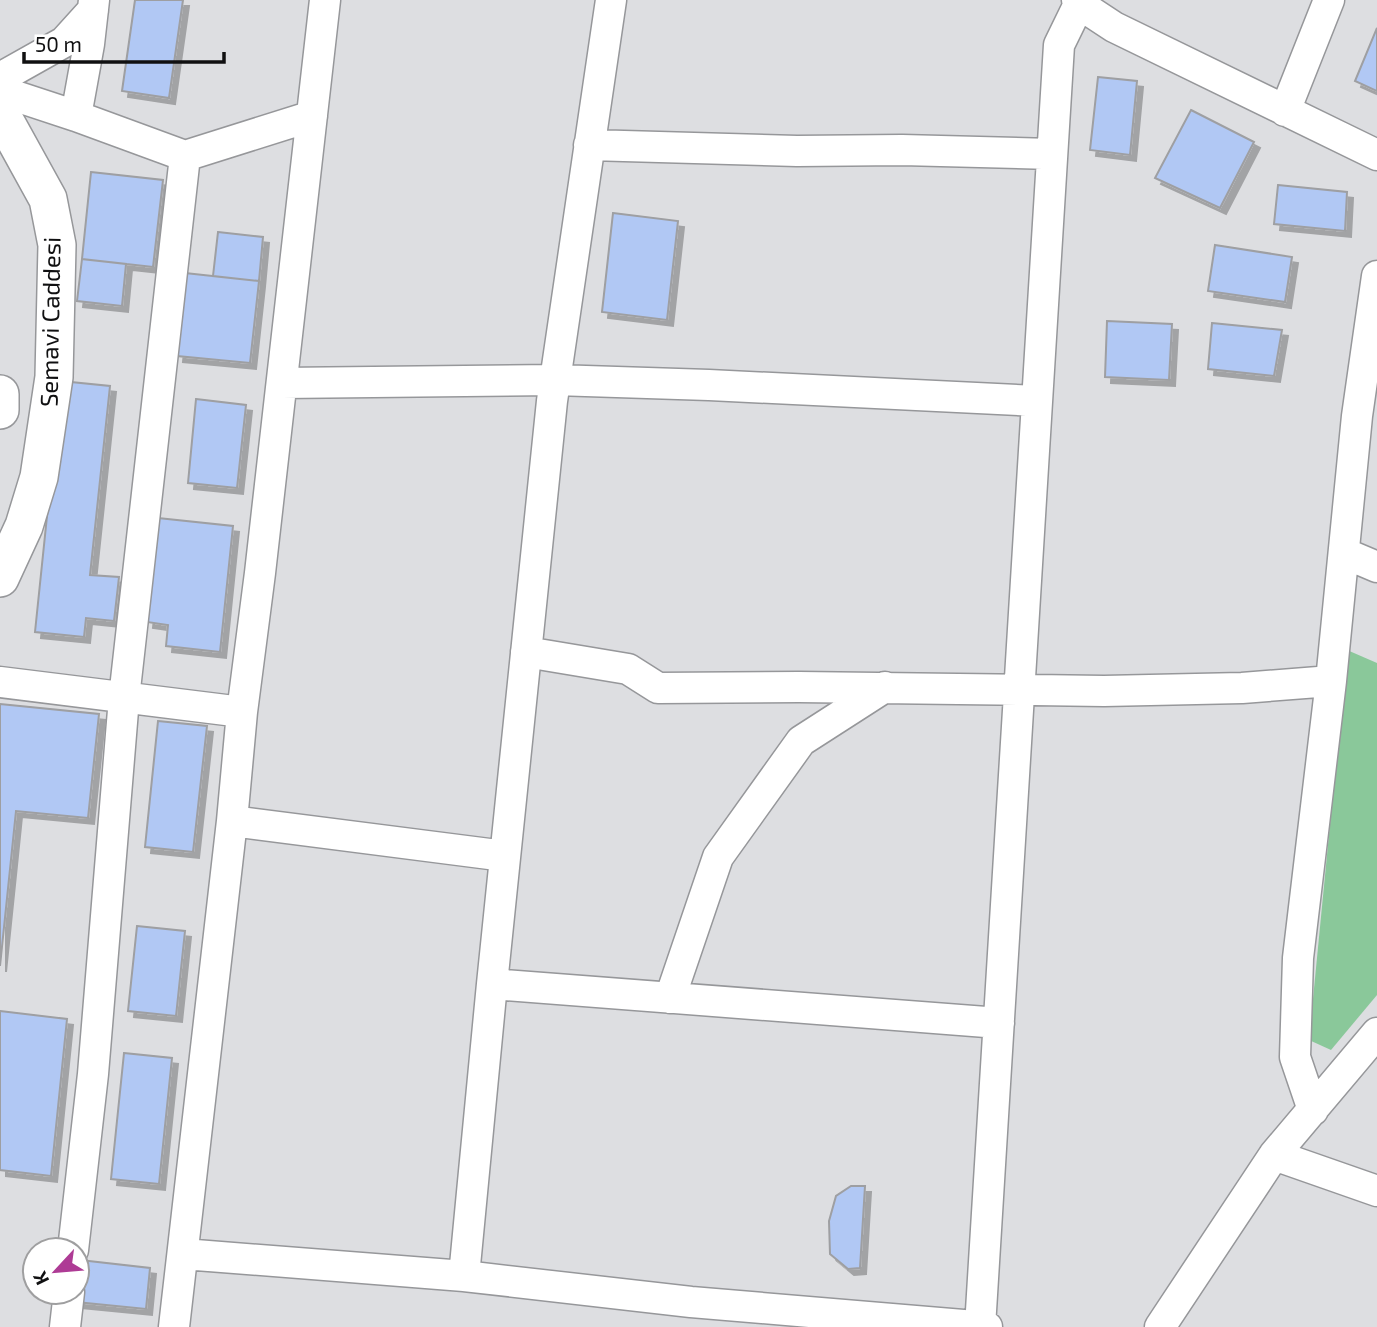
<svg xmlns="http://www.w3.org/2000/svg" width="1377" height="1327" viewBox="0 0 1377 1327" font-family="'Exo 2',sans-serif">
<style>
.green{fill:#8ac89a}
.building{fill:#b1c8f4;stroke:#9e9fa2;stroke-width:2;filter:url(#shadow)}
.lines{fill:none;stroke-linecap:round;stroke-linejoin:round}
.minor-casing{stroke:#96979a;stroke-width:33}
.major-casing{stroke:#96979a;stroke-width:40}
.minor{stroke:#fff;stroke-width:30}
.major{stroke:#fff;stroke-width:37}
.labels{text-anchor:middle;stroke-width:5;stroke-linejoin:round;paint-order:stroke}
.street-label{font-size:24px;fill:#101011;stroke:#fff}
</style>
<defs>
<filter id="shadow"><feDropShadow dx="6" dy="6" stdDeviation="0" flood-color="#0004"/></filter>
</defs>
<rect width="100%" height="100%" fill="#dddee1"/>
<path class="green" d="M 1347,650 L 1377,663 L 1377,995 L 1331,1050 L 1309,1040 Z"/>
<path class="building" d="M 135,0 L 183,0 L 169,98 L 122,91 Z
M 1377,28 L 1377,91 L 1355,81 Z
M 1098,77 L 1137,81 L 1130,155 L 1090,150 Z
M 1191,110 L 1254,142 L 1220,208 L 1155,178 Z
M 91,172 L 163,180 L 153,267 L 82,259 Z
M 1278,185 L 1347,192 L 1345,231 L 1274,224 Z
M 613,213 L 678,221 L 667,320 L 602,312 Z
M 218,232 L 263,237 L 259,281 L 213,276 Z
M 1215,245 L 1292,257 L 1285,302 L 1208,291 Z
M 82,259 L 126,264 L 122,306 L 77,301 Z
M 185,273 L 259,281 L 250,363 L 177,356 Z
M 1107,321 L 1172,324 L 1169,380 L 1105,377 Z
M 1212,323 L 1282,330 L 1274,376 L 1208,369 Z
M 61,381 L 110,386 L 90,575 L 119,577 L 114,621 L 86,618 L 84,637 L 35,632 Z
M 196,399 L 246,405 L 237,488 L 188,483 Z
M 158,518 L 233,526 L 220,652 L 166,646 L 168,625 L 147,622 Z
M 0,704 L 99,714 L 88,818 L 16,811 L 0,966 Z
M 158,721 L 207,726 L 193,852 L 145,847 Z
M 137,926 L 185,931 L 176,1016 L 128,1011 Z
M 0,1011 L 67,1019 L 51,1176 L 0,1170 Z
M 124,1053 L 172,1058 L 159,1184 L 111,1179 Z
M 851,1186 L 865,1186 L 860,1268 L 848,1269 L 830,1254 L 829,1221 L 836,1196 Z
M 80,1260 L 150,1268 L 146,1309 L 76,1302 Z"/>
<g class="lines">
<defs>
<path id="minor" d="M 1077,0 L 1079,4 L 1114,27 L 1377,155
M 0,78 L 64,42 L 93,10
M 0,91 L 76,116 L 185,156 L 124,698 L 93,1074 L 73,1250
M 1285,111 L 1329,0
M 76,116 L 89,44 L 94,0
M 589,145 L 797,151 L 902,150 L 1052,154
M 185,156 L 312,116
M 282,383 L 555,380 L 709,385 L 1037,401
M 1344,553 L 1377,567
M 526,652 L 628,669 L 658,688 L 799,687 L 1104,691 L 1242,688 L 1331,681
M 0,682 L 242,712
M 232,821 L 505,856
M 492,984 L 999,1023
M 670,998 L 718,857 L 801,741 L 885,687
M 1313,1110 L 1295,1057 L 1298,958 L 1331,681 L 1357,416 L 1377,276
M 1274,1155 L 1377,1191
M 183,1254 L 464,1276 L 691,1302 L 987,1327
M 464,1276 L 492,984 L 552,401 L 611,0
M 65,1327 L 69,1292
M 174,1327 L 232,821 L 242,712 L 260,573 L 325,0
M 980,1327 L 1059,45 L 1079,4
M 1160,1327 L 1274,1155 L 1377,1033"/>
<path id="major" d="M 0,112 L 48,199 L 57,245 L 54,377 L 39,477 L 24,526 L 0,578
M 0,394 L 0,410"/>
</defs>
<use href="#minor" class="minor-casing"/>
<use href="#major" class="major-casing"/>
<use href="#minor" class="minor"/>
<use href="#major" class="major"/>
</g>
<g class="labels">
<g class="street-label">
<text transform="translate(51 322) rotate(-89)" y="8">Semavi Caddesi</text>
</g>
</g>
<g transform="translate(56 1271) rotate(244)"><circle r="33" fill="#ffffff" stroke="#9f9fa0" stroke-width="2"/>
<path d="M0-5L12 26L0 18L-12 26Z" fill="#ae3b95"/>
<text y="-10" font-size="19" font-weight="bold" text-anchor="middle" fill="#101011">K</text>
</g>
<path d="M24 52v10h200v-10" fill="none" stroke="#101011" stroke-width="3.5"/>
<text x="35" y="52" font-size="21" fill="#101011" stroke="#ffffff" stroke-width="5" paint-order="stroke">50 m</text>
</svg>
